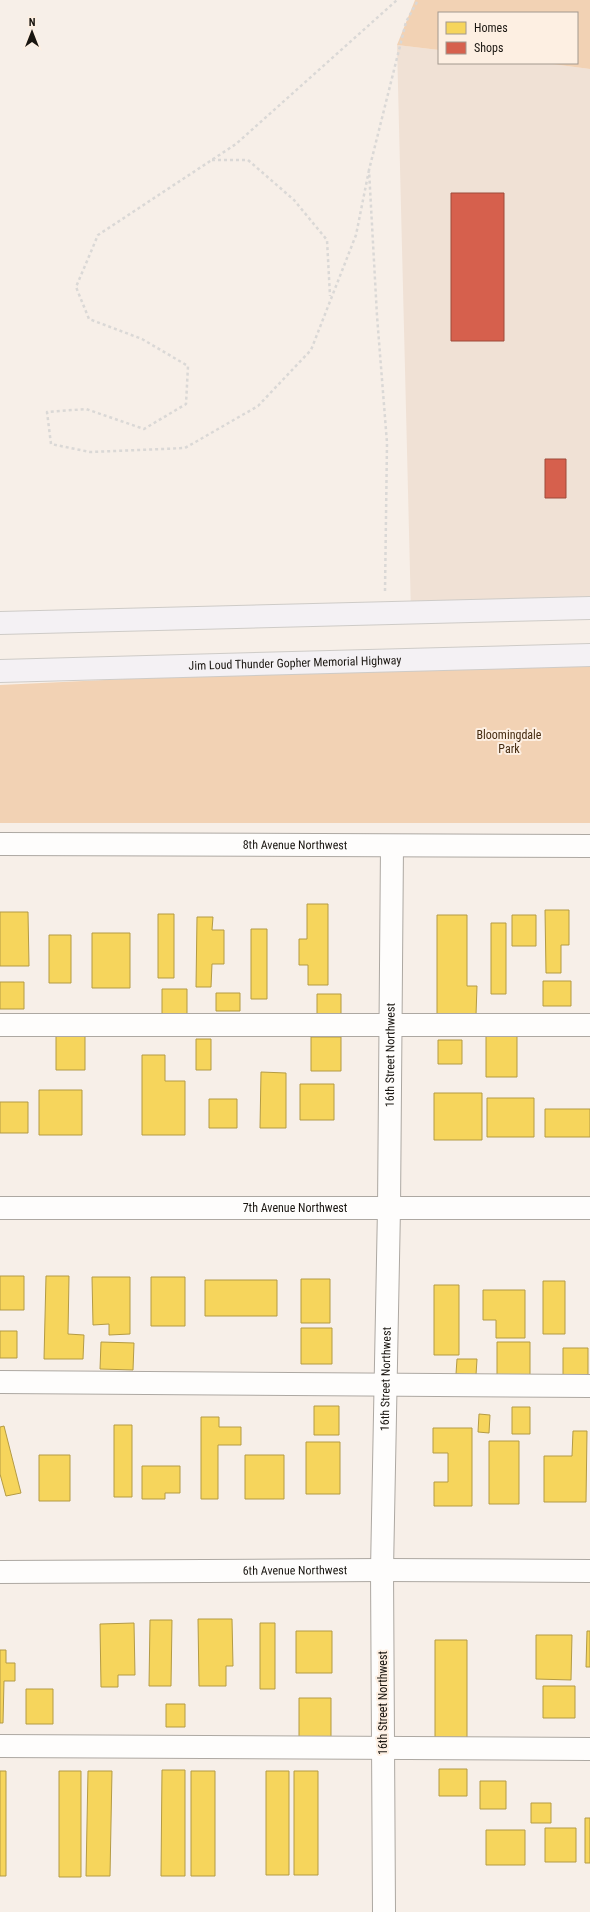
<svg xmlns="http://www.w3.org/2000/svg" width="590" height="1912" viewBox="0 0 590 1912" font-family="'Roboto Condensed',sans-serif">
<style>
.built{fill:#f0e1d5}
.green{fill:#f2d2b4}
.homes{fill:#f6d55c;stroke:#b49b45}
.shops{fill:#d6604d;stroke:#9d4a3b}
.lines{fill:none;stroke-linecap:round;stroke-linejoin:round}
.minor-casing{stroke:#ada8a2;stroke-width:24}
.major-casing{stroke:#cecbc7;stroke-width:24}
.path{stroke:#dad8d6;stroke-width:2.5;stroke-dasharray:3 3;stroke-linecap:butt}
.minor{stroke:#fefdfc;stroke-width:22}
.major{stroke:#f4f1f4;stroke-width:22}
.labels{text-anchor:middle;stroke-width:4;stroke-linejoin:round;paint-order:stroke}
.street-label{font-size:12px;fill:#191510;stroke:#fdefe2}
.park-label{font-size:12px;fill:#452b10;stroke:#fdefe2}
</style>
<rect width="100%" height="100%" fill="#f7efe8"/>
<path class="built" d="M 397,45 L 439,50 L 439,63 L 544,63 L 590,69 L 590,608 L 411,613 Z"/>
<path class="green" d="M 415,0 L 590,0 L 590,69 L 544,63 L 577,63 L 577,13 L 439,13 L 439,50 L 397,45 Z
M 590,657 L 590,823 L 0,823 L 0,685 Z"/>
<path class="homes" d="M 307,904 L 328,904 L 328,985 L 308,985 L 308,965 L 299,965 L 299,939 L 307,939 Z
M 545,910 L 569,910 L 569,945 L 561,945 L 561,973 L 546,973 Z
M 0,912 L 28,912 L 29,966 L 0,966 Z
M 158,914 L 174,914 L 174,978 L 158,978 Z
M 437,915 L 467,915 L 467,986 L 477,986 L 476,1015 L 437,1015 Z
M 512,915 L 536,915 L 536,946 L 512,946 Z
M 197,917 L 213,917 L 212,930 L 224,930 L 224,964 L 212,964 L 211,987 L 196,987 Z
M 491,923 L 506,923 L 506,994 L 491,994 Z
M 251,929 L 267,929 L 267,999 L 251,999 Z
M 92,933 L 130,933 L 130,988 L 92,988 Z
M 49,935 L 71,935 L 71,983 L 49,983 Z
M 543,981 L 571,981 L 571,1006 L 543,1006 Z
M 0,982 L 24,982 L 24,1009 L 0,1009 Z
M 162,989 L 187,989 L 187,1014 L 162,1014 Z
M 216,993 L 240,993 L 240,1011 L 216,1011 Z
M 317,994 L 341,994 L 341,1014 L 317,1014 Z
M 486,1035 L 517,1035 L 517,1077 L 486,1077 Z
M 56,1036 L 85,1036 L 85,1070 L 56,1070 Z
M 311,1037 L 341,1037 L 341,1071 L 311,1071 Z
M 196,1039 L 211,1039 L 211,1070 L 196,1070 Z
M 438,1040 L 462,1040 L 462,1064 L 438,1064 Z
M 142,1055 L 165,1055 L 165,1081 L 185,1081 L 185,1135 L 142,1135 Z
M 261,1072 L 286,1073 L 286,1128 L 260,1128 Z
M 300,1084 L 334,1084 L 334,1120 L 300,1120 Z
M 39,1090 L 82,1090 L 82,1135 L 39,1135 Z
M 434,1093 L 482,1093 L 482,1140 L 434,1140 Z
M 487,1098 L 534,1098 L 534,1137 L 487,1137 Z
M 209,1099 L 237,1099 L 237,1128 L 209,1128 Z
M 0,1102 L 28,1102 L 28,1133 L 0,1133 Z
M 545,1109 L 590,1109 L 590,1137 L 545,1137 Z
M 0,1276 L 24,1276 L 24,1310 L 0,1310 Z
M 46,1276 L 69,1276 L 68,1334 L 84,1335 L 83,1359 L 44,1359 Z
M 92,1277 L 130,1277 L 130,1334 L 109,1335 L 109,1324 L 93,1325 Z
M 151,1277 L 185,1277 L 185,1326 L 151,1326 Z
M 301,1279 L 330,1279 L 330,1323 L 301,1323 Z
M 205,1280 L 277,1280 L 277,1316 L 205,1316 Z
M 543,1281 L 565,1281 L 565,1334 L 543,1334 Z
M 434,1285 L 459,1285 L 459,1355 L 434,1355 Z
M 483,1290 L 525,1290 L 525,1338 L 496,1338 L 496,1320 L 483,1320 Z
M 301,1328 L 332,1328 L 332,1364 L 301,1364 Z
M 0,1331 L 17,1331 L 17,1358 L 0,1358 Z
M 101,1342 L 134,1343 L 133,1370 L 100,1369 Z
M 497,1342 L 530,1342 L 530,1375 L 497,1375 Z
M 563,1348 L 588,1348 L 588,1375 L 563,1375 Z
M 457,1359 L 477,1359 L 476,1375 L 456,1374 Z
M 314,1406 L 339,1406 L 339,1435 L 314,1435 Z
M 512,1407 L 530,1407 L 530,1434 L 512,1434 Z
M 479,1414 L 490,1415 L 489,1433 L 478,1432 Z
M 201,1417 L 219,1417 L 219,1427 L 241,1427 L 241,1445 L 218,1445 L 218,1499 L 201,1499 Z
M 114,1425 L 132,1425 L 132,1497 L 114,1497 Z
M 4,1426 L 21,1493 L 6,1496 L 0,1474 L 0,1427 Z
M 433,1428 L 472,1428 L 472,1506 L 434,1506 L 434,1482 L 448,1482 L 448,1453 L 433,1453 Z
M 573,1431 L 587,1431 L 586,1502 L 544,1502 L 544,1456 L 572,1456 Z
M 489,1441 L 519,1441 L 519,1504 L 489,1504 Z
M 306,1442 L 340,1442 L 340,1494 L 306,1494 Z
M 39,1455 L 70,1455 L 70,1501 L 39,1501 Z
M 245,1455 L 284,1455 L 284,1499 L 245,1499 Z
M 142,1466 L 180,1466 L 180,1493 L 165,1493 L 165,1499 L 142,1499 Z
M 198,1619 L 232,1619 L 233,1666 L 226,1666 L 226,1686 L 199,1686 Z
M 150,1620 L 172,1620 L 171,1686 L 149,1686 Z
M 134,1623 L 135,1675 L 118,1675 L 118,1687 L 101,1687 L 100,1624 Z
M 260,1623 L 275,1623 L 275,1689 L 260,1689 Z
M 296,1631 L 332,1631 L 332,1673 L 296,1673 Z
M 587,1631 L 590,1631 L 590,1667 L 586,1667 Z
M 536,1635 L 572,1635 L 571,1680 L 536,1679 Z
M 435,1640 L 467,1640 L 467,1742 L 435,1742 Z
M 0,1650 L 6,1650 L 6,1663 L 15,1663 L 15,1681 L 4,1681 L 3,1723 L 0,1723 Z
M 543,1686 L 575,1686 L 575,1718 L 543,1718 Z
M 26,1689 L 53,1689 L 53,1724 L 26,1724 Z
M 299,1698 L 331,1698 L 331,1737 L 299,1737 Z
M 166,1704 L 185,1704 L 185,1727 L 166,1727 Z
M 439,1769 L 467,1769 L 467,1796 L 439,1796 Z
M 162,1770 L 185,1770 L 185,1876 L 161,1876 Z
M 0,1771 L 6,1771 L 6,1876 L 0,1876 Z
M 59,1771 L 81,1771 L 81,1877 L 59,1877 Z
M 88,1771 L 112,1771 L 110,1876 L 86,1876 Z
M 191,1771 L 215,1771 L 215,1876 L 191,1876 Z
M 266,1771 L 289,1771 L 289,1875 L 266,1875 Z
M 294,1771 L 318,1771 L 318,1875 L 294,1875 Z
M 480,1781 L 506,1781 L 506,1809 L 480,1809 Z
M 531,1803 L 551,1803 L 551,1823 L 531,1823 Z
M 585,1818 L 590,1818 L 590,1863 L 585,1863 Z
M 545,1828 L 576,1828 L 576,1862 L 545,1862 Z
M 486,1830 L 525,1830 L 525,1865 L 486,1865 Z"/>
<path class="shops" d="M 451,193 L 504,193 L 504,341 L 451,341 Z
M 545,459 L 566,459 L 566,498 L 545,498 Z"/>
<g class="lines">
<defs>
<g id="minor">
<path id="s1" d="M 0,844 L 590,846"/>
<path d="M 0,1025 L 590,1025"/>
<path id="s2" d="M 0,1208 L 590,1208"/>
<path d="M 0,1382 L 590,1386"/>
<path id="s3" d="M 0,1572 L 382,1570 L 590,1571"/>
<path d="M 0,1746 L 590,1749"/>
<path id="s4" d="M 384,1912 L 382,1570 L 389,1208 L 392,846"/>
</g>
<g id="major">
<path d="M 0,623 L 590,608"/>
<path id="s5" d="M 0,671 L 590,655"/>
</g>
</defs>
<use href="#minor" class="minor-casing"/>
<use href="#major" class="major-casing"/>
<path class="path" d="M 212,160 L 248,160 L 294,200 L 327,240 L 330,296
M 369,170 L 356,235 L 311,350 L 258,406 L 185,448 L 90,452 L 51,444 L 47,412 L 86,409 L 144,429 L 186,404 L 188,366 L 142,339 L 89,319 L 76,287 L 98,235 L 236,144 L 397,0
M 385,591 L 387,443 L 377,316 L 369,170 L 406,22 L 418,0"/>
<use href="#minor" class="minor"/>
<use href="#major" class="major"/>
</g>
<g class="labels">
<g class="street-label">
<text dy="4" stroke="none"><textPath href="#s5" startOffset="295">Jim Loud Thunder Gopher Memorial Highway</textPath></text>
<text dy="4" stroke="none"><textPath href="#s1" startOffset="295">8th Avenue Northwest</textPath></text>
<text dy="4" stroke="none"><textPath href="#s4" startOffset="857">16th Street Northwest</textPath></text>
<text dy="4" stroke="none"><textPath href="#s2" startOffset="295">7th Avenue Northwest</textPath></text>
<text dy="4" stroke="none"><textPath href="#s4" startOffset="533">16th Street Northwest</textPath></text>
<text dy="4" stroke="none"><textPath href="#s3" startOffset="295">6th Avenue Northwest</textPath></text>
<text transform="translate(383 1703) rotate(-90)" y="4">16th Street Northwest</text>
</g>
<g class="park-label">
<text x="509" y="739">Bloomingdale<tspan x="509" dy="14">Park</tspan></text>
</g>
</g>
<rect x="438" y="12" width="140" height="52" fill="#fdefe2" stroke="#a2988e"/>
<rect x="446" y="22" width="20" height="12" fill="#f6d55c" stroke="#a2988e"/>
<text x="474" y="32" font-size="12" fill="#191510">Homes</text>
<rect x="446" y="42" width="20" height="12" fill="#d6604d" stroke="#a2988e"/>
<text x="474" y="52" font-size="12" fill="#191510">Shops</text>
<g transform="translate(32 32)" stroke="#fdefe2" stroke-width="3" paint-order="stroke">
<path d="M0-3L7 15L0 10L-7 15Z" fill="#191510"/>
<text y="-6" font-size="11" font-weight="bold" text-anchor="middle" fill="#191510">N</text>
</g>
</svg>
